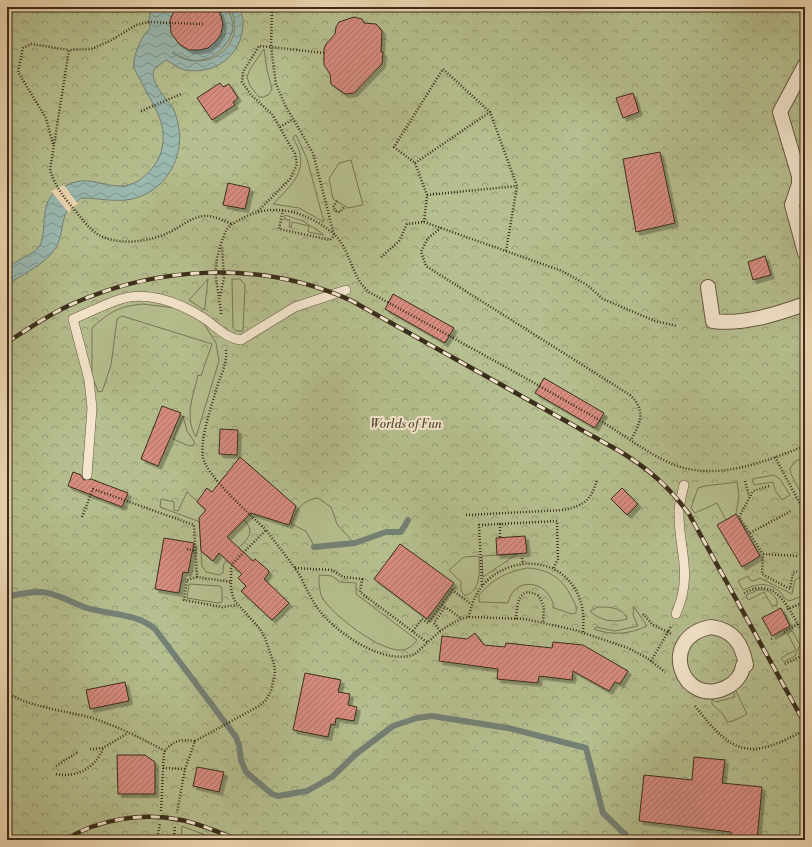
<svg xmlns="http://www.w3.org/2000/svg" width="812" height="847" viewBox="0 0 812 847" font-family="'Libre Bodoni',serif">
<style>
.park{fill:url(#park-crowns);stroke:#787655}
.garden{fill:#b6bf8f;stroke:#787655}
.water{fill:url(#water-waves);stroke:#748175}
.pier{fill:#eed8b3}
.lines{fill:none;stroke-linecap:round;stroke-linejoin:round}
.stream{stroke:#748175;stroke-width:6}
.building{fill:url(#building-hatch);stroke:#3b2d1b;filter:url(#shadow)}
.service-casing{stroke:#685841;stroke-width:10}
.pedestrian-casing{stroke:#685841;stroke-width:16}
.path{stroke:#3b2d1b;stroke-width:2.5;stroke-dasharray:1 2;stroke-linecap:butt}
.service{stroke:#f4e6ce;stroke-width:9}
.pedestrian{stroke:#f4e6ce;stroke-width:14}
.rail-casing{stroke:#3b2d1b;stroke-width:4.5}
.rail{stroke:#f4e6ce;stroke-width:3;stroke-dasharray:9;stroke-linecap:butt}
.labels{text-anchor:middle;stroke-width:4;stroke-linejoin:round;paint-order:stroke}
.park-label{font-size:12px;font-style:italic;fill:#544a32;stroke:#f4e6ce}
</style>
<defs>
<pattern id="park-crowns" width="20" height="18" patternUnits="userSpaceOnUse"><rect width="20" height="18" fill="#b6bf8f"/><path d="M2 6a3 3 0 1 1 6 0M12 15a3 3 0 1 1 6 0" fill="none" stroke="#959c74"/></pattern>
<pattern id="water-waves" width="16" height="10" patternUnits="userSpaceOnUse"><rect width="16" height="10" fill="#9ab9b1"/><path d="M0 5q4-4 8 0t8 0" fill="none" stroke="#7f978f"/></pattern>
<pattern id="building-hatch" width="6" height="6" patternUnits="userSpaceOnUse"><rect width="6" height="6" fill="#d78c80"/><path d="M-1 1l2-2M0 6l6-6M5 7l2-2" fill="none" stroke="#b07368"/></pattern>
<filter id="shadow"><feDropShadow dx="3.5" dy="3.5" stdDeviation="0" flood-color="#0004"/></filter>
</defs>
<rect width="100%" height="100%" fill="#eed8b3"/>
<filter id="stains"><feTurbulence type="fractalNoise" baseFrequency=".005" numOctaves="4"/><feColorMatrix values="0 0 0 0 .2 0 0 0 0 .09 0 0 0 0 .02 0 0 0 .5 -.17"/></filter>
<radialGradient id="worn" r=".72"><stop offset=".6" stop-color="#630" stop-opacity="0"/><stop offset="1" stop-color="#630" stop-opacity=".3"/></radialGradient>
<path class="park" d="M 7,7 L 805,7 L 805,840 L 7,840 Z"/>
<path class="garden" d="M 264,49 L 267,70 L 272,89 L 269,94 L 264,97 L 259,97 L 250,86 L 247,77 L 250,69 Z
M 296,135 L 307,159 L 324,222 L 299,208 L 273,204 C 286,190 305,176 300,154 C 299,148 295,143 293,137 Z
M 351,160 L 363,205 L 348,208 L 333,199 L 329,179 L 339,163 Z
M 285,215 L 303,221 L 323,234 L 323,235 L 308,232 L 309,226 L 292,222 L 291,228 L 289,227 L 290,220 L 284,219 Z
M 208,279 L 205,307 L 204,310 L 189,300 Z
M 232,279 L 240,279 L 245,285 L 243,331 L 236,331 L 233,328 Z
M 143,304 L 175,308 L 188,313 L 203,322 L 216,343 L 219,361 L 196,437 C 184,417 193,397 198,375 L 201,376 L 212,344 L 122,316 L 117,319 L 111,365 L 102,392 L 98,391 L 92,376 L 92,328 C 109,312 120,306 143,304 Z
M 183,416 L 187,431 L 194,441 L 194,445 L 189,446 L 173,439 Z
M 805,457 L 805,501 L 791,474 L 790,468 L 796,461 Z
M 774,475 L 780,479 L 790,495 L 782,500 L 775,490 L 773,482 L 754,485 L 752,479 Z
M 737,482 L 739,496 L 736,514 L 726,520 L 717,503 L 695,513 L 691,508 L 698,488 L 705,486 Z
M 187,492 L 206,510 L 200,522 L 160,507 L 161,499 L 174,502 L 174,510 L 178,511 Z
M 318,498 L 331,507 L 337,524 L 353,542 L 314,546 L 306,531 L 291,524 C 297,509 301,501 318,498 Z
M 244,520 C 263,538 231,548 224,564 C 223,566 223,570 223,573 L 219,575 L 206,572 L 202,566 L 201,551 L 213,561 L 229,542 L 226,538 Z
M 517,554 L 483,577 L 482,556 Z
M 479,556 C 479,570 482,588 467,595 L 464,595 L 461,591 L 461,582 L 449,570 L 464,557 Z
M 527,568 C 549,569 563,579 572,598 C 575,603 577,607 576,613 L 572,614 L 554,608 C 550,580 514,575 508,603 L 479,602 L 479,595 C 493,579 506,572 527,568 Z
M 319,575 L 332,576 L 340,582 L 356,583 L 356,594 L 417,640 C 413,645 409,649 402,650 C 382,653 331,614 322,597 C 319,590 319,582 319,575 Z
M 748,576 L 750,580 L 754,581 L 760,578 L 792,594 L 795,580 L 799,577 L 805,595 L 789,601 C 784,599 783,595 780,592 C 767,581 757,584 743,590 L 738,581 Z
M 189,584 L 220,586 L 222,589 L 222,602 L 218,603 L 187,598 Z
M 758,590 C 768,589 771,592 777,600 L 777,605 L 772,606 L 764,592 L 748,600 L 746,595 Z
M 598,607 C 609,607 623,607 627,619 C 614,623 600,621 590,611 Z
M 634,607 L 647,626 C 630,634 612,636 594,629 L 596,627 L 615,631 L 638,626 L 633,615 Z
M 791,631 L 793,632 L 800,645 L 795,656 L 784,662 L 781,658 L 796,650 L 788,634 Z
M 735,689 L 747,714 L 733,721 L 727,722 L 723,714 L 712,704 L 712,699 L 716,702 L 735,697 L 733,690 Z
M 182,826 L 218,840 L 181,840 Z"/>
<path class="water" d="M 152,7 L 228,7 L 229,9 C 230,14 232,20 233,24 C 233,47 208,66 187,59 C 182,58 177,54 173,52 L 172,53 C 207,76 248,46 230,7 L 240,7 C 241,13 244,19 243,25 C 242,56 214,75 185,70 C 179,69 172,63 166,60 L 154,69 C 150,83 165,97 173,108 C 176,114 178,122 179,129 C 183,158 167,187 139,197 C 121,204 100,198 81,198 C 77,202 70,206 67,211 C 61,220 63,238 55,249 C 44,265 23,274 7,285 L 7,267 C 15,262 32,254 38,248 C 42,244 42,238 43,233 C 46,206 43,194 72,183 C 99,173 120,202 149,172 C 155,165 160,158 162,148 C 168,122 151,103 141,81 C 139,77 135,72 134,67 C 132,58 142,34 150,29 L 149,18 Z"/>
<path class="pier" d="M 64,185 L 78,204 L 71,208 L 69,213 L 51,191 Z"/>
<g class="lines">
<path class="stream" d="M 314,547 L 355,543 L 386,532 L 401,532 L 408,520
M 7,597 C 18,594 29,592 41,592 C 58,593 71,603 87,608 C 110,615 136,613 155,629 L 236,737 L 239,745 L 241,760 L 246,772 L 272,794 L 278,796 L 307,791 L 332,777 L 356,754 L 393,726 L 417,718 L 432,716 L 508,728 L 586,748 L 603,813 L 631,840"/>
</g>
<path class="building" d="M 176,7 L 216,7 L 220,13 L 223,24 L 221,34 L 216,41 L 208,48 L 200,50 L 189,50 L 179,44 L 171,33 L 170,20 Z
M 354,17 L 362,19 L 364,23 L 376,24 L 380,28 L 382,32 L 381,52 L 383,52 L 382,64 L 354,93 L 345,94 L 331,84 L 330,74 L 324,65 L 324,49 L 326,44 L 335,34 L 336,27 L 339,22 Z
M 220,83 L 223,87 L 229,84 L 238,98 L 233,102 L 235,105 L 212,120 L 197,98 Z
M 633,93 L 639,112 L 623,118 L 616,98 Z
M 660,152 L 675,223 L 636,232 L 623,159 Z
M 228,183 L 250,188 L 245,209 L 223,205 Z
M 765,256 L 771,275 L 753,280 L 748,262 Z
M 393,294 L 454,328 L 445,343 L 385,309 Z
M 544,378 L 604,413 L 595,428 L 535,393 Z
M 162,406 L 181,413 L 158,466 L 141,459 Z
M 220,429 L 238,430 L 237,455 L 219,454 Z
M 240,457 L 296,506 L 289,525 L 251,513 L 227,537 L 253,561 L 255,559 L 268,570 L 269,573 L 264,579 L 289,603 L 272,620 L 241,591 L 246,586 L 238,578 L 242,574 L 219,553 L 213,561 L 201,551 L 199,518 L 206,510 L 197,502 L 207,488 L 212,492 Z
M 73,472 L 81,475 L 84,480 L 91,479 L 128,493 L 122,507 L 68,486 Z
M 622,488 L 638,504 L 627,515 L 611,499 Z
M 736,514 L 760,556 L 742,567 L 717,525 Z
M 525,536 L 527,553 L 497,555 L 496,538 Z
M 164,538 L 194,543 L 188,573 L 183,572 L 179,593 L 155,589 Z
M 400,544 L 454,583 L 427,619 L 374,579 Z
M 781,608 L 790,626 L 772,636 L 762,618 Z
M 475,633 L 484,645 L 505,647 L 506,643 L 552,648 L 553,642 L 583,645 L 628,671 L 620,684 L 615,682 L 609,691 L 573,671 L 572,680 L 539,676 L 538,683 L 497,679 L 498,669 L 439,661 L 442,636 L 467,639 Z
M 305,673 L 341,680 L 338,692 L 350,694 L 348,705 L 357,707 L 354,721 L 336,718 L 335,725 L 331,724 L 328,737 L 293,730 Z
M 125,682 L 129,701 L 90,709 L 86,690 Z
M 117,755 L 145,755 L 155,762 L 155,794 L 118,794 Z
M 694,757 L 725,760 L 722,783 L 762,787 L 757,840 L 731,840 L 731,832 L 639,821 L 644,775 L 692,780 Z
M 197,767 L 224,772 L 219,792 L 193,786 Z"/>
<g class="lines">
<defs>
<path id="service" d="M 87,475 L 92,408 L 89,380 L 73,319 C 88,313 103,305 118,300 C 146,290 178,302 202,317 C 215,325 225,338 241,340 L 295,307 L 346,290
M 676,614 C 694,571 678,551 679,510 C 680,502 682,493 684,485"/>
<path id="pedestrian" d="M 805,65 L 780,112 L 799,176 L 805,177
M 799,176 L 799,184 L 792,205 L 805,253
M 708,287 L 713,321 C 743,325 777,314 805,304
M 711,627 C 734,630 742,644 746,665 L 743,666 C 742,675 735,683 727,687 C 682,710 656,637 711,627 Z"/>
</defs>
<use href="#service" class="service-casing"/>
<use href="#pedestrian" class="pedestrian-casing"/>
<path class="path" d="M 203,24 L 149,22 L 136,25 L 110,41 L 91,49 L 69,50 L 50,170 C 56,189 65,198 77,213 C 84,221 90,230 99,235 C 119,246 150,242 170,232 C 182,226 192,216 206,216 C 215,216 224,221 232,224
M 324,53 L 271,47 L 276,84 L 285,105 L 313,153 L 334,235
M 141,111 L 181,94
M 280,127 L 293,119
M 53,144 L 46,118 L 18,72 L 23,48 L 31,44 L 69,50
M 415,163 L 490,112
M 427,195 L 517,186
M 337,201 L 333,207 L 336,211 L 340,212 L 345,206
M 283,210 L 279,229 L 330,240 L 335,235
M 258,211 L 290,179 L 297,164 L 295,154 L 272,114 L 251,95 L 242,82 L 243,72 L 259,46 L 271,47 L 272,7
M 424,222 L 427,195 L 415,163 L 394,147 L 443,69 L 490,112 L 517,186 L 506,251
M 441,228 L 428,238 L 421,252 L 426,266 L 630,395 C 647,411 640,423 631,440
M 381,257 L 399,241 L 407,224 L 424,222 L 562,271 L 587,285 L 603,299 L 655,321 L 677,326
M 220,296 L 224,278 L 222,246
M 221,314 C 220,295 213,278 217,259 C 218,253 223,236 226,231 C 229,225 237,221 243,218 C 274,201 310,213 335,235 C 351,251 351,277 369,292 C 446,334 523,376 599,420 C 625,435 659,463 688,469 C 729,477 768,460 805,446
M 226,350 C 228,364 218,380 215,394 C 210,411 200,439 203,457 C 206,476 251,515 266,530
M 775,457 L 805,513
M 745,481 L 749,496
M 769,486 L 753,491 L 739,517 L 763,554 L 762,574 L 790,589 L 793,573 L 797,572
M 466,515 L 564,510 C 585,505 591,500 597,480
M 82,517 L 93,489 L 194,525 L 197,577 L 231,582
M 750,533 L 791,511
M 500,537 L 500,524 L 557,521 L 558,559 L 553,569
M 187,549 L 194,551
M 805,553 L 802,569 L 805,582
M 763,554 L 798,556
M 522,558 L 523,564
M 295,568 L 332,570 L 343,577 L 362,579 L 360,592 L 428,643
M 197,577 L 187,580 L 184,600 L 222,607 L 237,605
M 482,585 L 479,525 L 500,524 L 499,522
M 744,593 C 777,576 787,607 802,631
M 442,605 L 461,618
M 787,609 L 805,602
M 643,614 L 653,625 L 668,632 L 671,626
M 469,617 C 478,552 572,542 583,612 C 584,619 583,626 583,633
M 516,619 C 517,604 519,584 539,596 L 544,607 L 543,622
M 805,628 L 802,631 L 805,637
M 413,631 L 422,619 L 428,623 L 452,590 L 471,604
M 440,631 L 434,623 L 445,607
M 784,632 L 798,624
M 771,639 L 773,638
M 651,661 L 668,632 L 671,634
M 785,664 L 799,657 L 805,648
M 7,693 C 33,708 63,710 92,718 C 117,726 141,738 165,751
M 695,706 C 734,756 749,760 805,730
M 195,741 L 259,706 L 266,700 L 271,691 L 275,673 L 274,664 L 265,638 L 260,629 L 234,600 L 231,589 L 231,569 L 233,563 L 266,530 C 277,545 289,559 299,574 C 307,589 312,603 324,616 C 343,637 387,666 415,654 C 432,639 446,622 469,617 L 525,619 L 575,630 L 628,648 L 647,658 L 665,672
M 90,749 L 103,748 L 128,733
M 56,766 L 78,752
M 163,768 L 185,769
M 56,774 C 76,778 96,768 103,748
M 161,811 L 164,752 C 174,740 180,739 195,741 L 185,769 L 177,813
M 157,840 L 160,823
M 174,840 L 175,825"/>
<use href="#service" class="service"/>
<use href="#pedestrian" class="pedestrian"/>
<defs>
<path id="rail" d="M 7,342 C 27,330 48,315 70,305 C 158,265 263,260 352,301 L 621,452 C 650,470 669,487 689,514 L 805,724
M 65,840 C 98,819 143,812 181,820 C 201,824 220,833 239,840"/>
</defs>
<use href="#rail" class="rail-casing"/>
<use href="#rail" class="rail"/>
</g>
<g class="labels">
<g class="park-label">
<text x="406" y="428">Worlds of Fun</text>
</g>
</g>
<rect width="812" height="847" fill="none" stroke="#eed8b3" stroke-width="24"/>
<rect x="8" y="8" width="796" height="831" fill="none" stroke="#3b2d1b" stroke-width="2"/>
<rect x="12" y="12" width="788" height="823" fill="none" stroke="#3b2d1b"/>
<rect width="100%" height="100%" filter="url(#stains)"/>
<rect width="100%" height="100%" fill="url(#worn)"/>
</svg>
